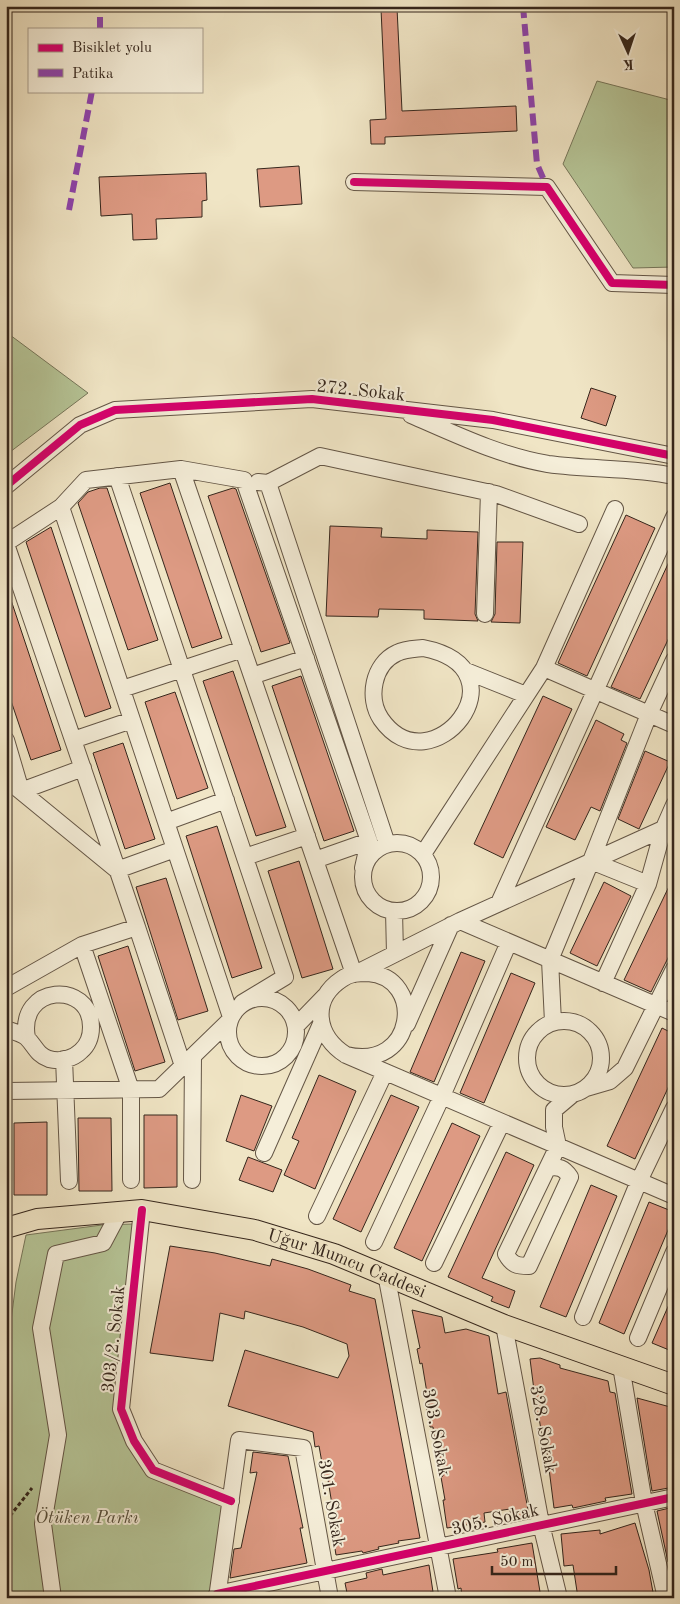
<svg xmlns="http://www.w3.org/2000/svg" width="680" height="1604" viewBox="0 0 680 1604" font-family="'Old Standard TT',serif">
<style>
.green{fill:#b6c597;stroke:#76765a}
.building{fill:#dd9a83;stroke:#35261c}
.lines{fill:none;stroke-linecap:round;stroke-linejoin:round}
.minor-casing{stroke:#645646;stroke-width:18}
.major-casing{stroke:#35261c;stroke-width:22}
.path{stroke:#35261c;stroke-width:3;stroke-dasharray:4 2.5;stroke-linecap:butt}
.minor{stroke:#f5eed9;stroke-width:16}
.major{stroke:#f0e5c5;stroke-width:20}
.quiet{stroke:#8e44ad;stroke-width:6;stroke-dasharray:12 6;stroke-linecap:butt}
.cycleway-casing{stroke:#f5eed9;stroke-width:11}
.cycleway{stroke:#d6006c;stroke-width:8}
.labels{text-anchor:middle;stroke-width:4;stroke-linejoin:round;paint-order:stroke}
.street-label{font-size:18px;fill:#35261c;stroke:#f5eed9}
.park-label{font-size:18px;font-style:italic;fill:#554e3b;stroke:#f5eed9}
</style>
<rect width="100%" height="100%" fill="#f0e5c5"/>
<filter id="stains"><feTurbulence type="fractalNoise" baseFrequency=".004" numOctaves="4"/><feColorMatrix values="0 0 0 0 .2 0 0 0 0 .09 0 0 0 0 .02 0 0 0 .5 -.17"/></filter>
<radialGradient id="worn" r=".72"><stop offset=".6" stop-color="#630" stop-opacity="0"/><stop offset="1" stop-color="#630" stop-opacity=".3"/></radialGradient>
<path class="green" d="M 597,81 L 674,101 L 674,267 L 633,268 L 563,164 Z
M 6,332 L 88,393 L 6,455 Z
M 133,1224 L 121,1409 L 153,1470 L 231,1501 L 217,1598 L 6,1598 L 6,1360 L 16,1282 L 26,1235 L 102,1225 Z"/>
<path class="building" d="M 397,8 L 402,111 L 516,106 L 517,131 L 385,137 L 385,144 L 371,144 L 370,120 L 386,119 L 381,9 Z
M 299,166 L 302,204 L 260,207 L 257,169 Z
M 206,173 L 207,200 L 202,201 L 202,217 L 156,219 L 157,239 L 133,240 L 132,214 L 101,216 L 99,177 Z
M 591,388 L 616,396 L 606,426 L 581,418 Z
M 170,483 L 222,638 L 192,648 L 140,493 Z
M 100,488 L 107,488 L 158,640 L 128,650 L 78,503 L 88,492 Z
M 233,488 L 236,489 L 290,643 L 261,652 L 208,496 Z
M 626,515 L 655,528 L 587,676 L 558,663 Z
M 330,526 L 382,528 L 381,537 L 427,539 L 427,530 L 478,532 L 475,614 L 478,621 L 424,619 L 424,610 L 379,609 L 378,617 L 326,616 Z
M 51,527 L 111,708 L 85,717 L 26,542 Z
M 497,542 L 523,542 L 520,623 L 491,622 L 495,614 Z
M 674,551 L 674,627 L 640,699 L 611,687 Z
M 6,594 L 9,594 L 61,750 L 31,760 L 6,686 Z
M 233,671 L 286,827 L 256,836 L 203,681 Z
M 301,676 L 354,831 L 324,841 L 272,686 Z
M 175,692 L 208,788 L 177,799 L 145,702 Z
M 543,696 L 572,709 L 503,858 L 474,844 Z
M 596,720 L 624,734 L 621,740 L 627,743 L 600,811 L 591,807 L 575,840 L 546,827 Z
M 123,743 L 155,839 L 125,849 L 93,753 Z
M 645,751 L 670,762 L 639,829 L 618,819 Z
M 217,826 L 262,968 L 232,978 L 186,836 Z
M 299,861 L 333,969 L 302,978 L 268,871 Z
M 674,876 L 674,946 L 651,992 L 624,980 Z
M 166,878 L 208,1011 L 178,1020 L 136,887 Z
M 604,882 L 631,896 L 597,966 L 570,953 Z
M 128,946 L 165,1062 L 135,1071 L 98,956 Z
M 461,952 L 485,961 L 434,1082 L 410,1072 Z
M 511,973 L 535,983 L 484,1103 L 460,1093 Z
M 662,1028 L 674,1034 L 674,1075 L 635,1159 L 607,1146 Z
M 319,1075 L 356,1091 L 315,1189 L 284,1175 L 299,1141 L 292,1138 Z
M 241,1095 L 272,1106 L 254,1151 L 226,1141 Z
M 391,1095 L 419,1107 L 361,1232 L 333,1219 Z
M 144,1115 L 177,1115 L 177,1187 L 144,1188 Z
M 78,1118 L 111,1118 L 112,1191 L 79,1191 Z
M 47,1122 L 47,1195 L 14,1195 L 14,1123 Z
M 452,1123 L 480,1136 L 422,1261 L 394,1248 Z
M 506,1152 L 534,1165 L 482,1278 L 515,1291 L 509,1308 L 491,1301 L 493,1297 L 448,1277 Z
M 248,1157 L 282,1170 L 273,1192 L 239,1180 Z
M 591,1185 L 617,1196 L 566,1317 L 540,1307 Z
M 649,1202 L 674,1212 L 674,1216 L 624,1334 L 599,1323 Z
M 170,1246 L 215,1253 L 270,1266 L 272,1259 L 308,1269 L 351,1285 L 349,1291 L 375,1299 L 420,1538 L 398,1541 L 399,1543 L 378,1547 L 379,1549 L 363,1553 L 362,1551 L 336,1555 L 332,1530 L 336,1529 L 328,1480 L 325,1480 L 319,1446 L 315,1447 L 313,1432 L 228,1406 L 245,1350 L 338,1378 L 349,1356 L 347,1344 L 303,1327 L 245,1311 L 244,1319 L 220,1313 L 213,1361 L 150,1353 Z
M 674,1293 L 674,1352 L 652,1343 Z
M 412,1310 L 442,1317 L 445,1333 L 466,1329 L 489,1336 L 498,1394 L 506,1392 L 529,1515 L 511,1518 L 510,1509 L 484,1513 L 485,1522 L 447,1528 L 443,1500 L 445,1500 L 441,1477 L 443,1476 L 439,1452 L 436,1453 L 433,1427 L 430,1427 L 426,1405 L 429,1405 L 422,1363 L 420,1364 L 417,1349 L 420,1348 Z
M 540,1358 L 560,1365 L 560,1368 L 608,1381 L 610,1392 L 615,1393 L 632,1494 L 605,1498 L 606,1501 L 573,1508 L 572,1505 L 554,1508 L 547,1453 L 545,1453 L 539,1418 L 537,1419 L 533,1399 L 535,1398 L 530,1359 Z
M 637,1398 L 674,1408 L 674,1487 L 652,1491 Z
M 253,1452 L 288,1456 L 303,1528 L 300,1528 L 307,1563 L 230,1578 L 234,1549 L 241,1548 L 257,1472 L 250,1473 Z
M 674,1507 L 674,1561 L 668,1562 L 657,1511 Z
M 635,1523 L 649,1570 L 654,1598 L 621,1598 L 620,1594 L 578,1598 L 573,1565 L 564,1566 L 561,1534 L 600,1530 L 600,1534 Z
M 532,1543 L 541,1598 L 462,1598 L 461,1588 L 458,1589 L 453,1559 L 498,1552 L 497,1549 Z
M 429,1565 L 433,1592 L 430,1592 L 431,1598 L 348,1598 L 345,1583 L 367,1578 L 366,1573 L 382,1569 L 383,1575 Z"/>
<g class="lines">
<defs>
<path id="minor" d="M 354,182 L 547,187 L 612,283 L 674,285
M 411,415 C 455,434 500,456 548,464 C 590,470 632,467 674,476
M 181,469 L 354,974
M 117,476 L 285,977 L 242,1003
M 258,482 L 268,483 L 320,456 L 496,494 L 579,524
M 268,483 L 387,844
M 6,486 L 80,425 L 115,410 L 312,399 L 493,420 L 674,456
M 61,507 L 231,1017
M 6,543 L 61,507 L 86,480 L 181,469 L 244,480 L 369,841 L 363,868
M 6,544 L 137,927
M 485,614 L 489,492
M 423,648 C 530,669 431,791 381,719 C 367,698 373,664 397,653 C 405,649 414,649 423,648 Z
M 544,668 L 674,725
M 466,671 L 526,695
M 252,676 L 306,658
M 122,689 L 243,649
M 6,740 L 21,791 L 83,768
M 73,740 L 132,720
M 6,779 L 117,870 L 175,849
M 166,822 L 226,800
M363 877a34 34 0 1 1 68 0a34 34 0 1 1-68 0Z
M 423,854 L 544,668 L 615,509
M 245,857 L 307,836
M 315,860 L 369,841
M 591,861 L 649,714 L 674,660
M 499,903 L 674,517
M 394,911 L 395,954
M 460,921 L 674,1013
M 359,972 L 460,921 L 674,824
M 603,983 L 648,884 L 663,830 L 674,805
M 6,988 L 82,945
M228 1032a34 34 0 1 1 68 0a34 34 0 1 1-68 0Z
M527 1058a37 37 0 1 1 74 0a37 37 0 1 1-74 0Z
M 553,1022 L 550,960 L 591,861 L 648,884
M 407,1024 L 451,925
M 296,1026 L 325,996
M 6,1029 C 12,1031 23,1034 27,1038 C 35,1046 37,1055 49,1059 C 60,1062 73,1059 81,1051 C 88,1045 91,1036 91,1027 C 91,980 17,984 27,1038
M 346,1055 C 416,1072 426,977 368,973 C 359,973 350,973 342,979 C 310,1000 316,1036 346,1055 L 674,1196
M 64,1059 L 69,1181
M 586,1088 L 610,1081 L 625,1068 L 674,969
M 6,1091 L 159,1089 L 229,1021
M 264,1153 L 321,1024
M 548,1168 C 559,1166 564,1168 570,1177 L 529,1266 C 517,1266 512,1265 506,1254 L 558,1146 L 554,1127 L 554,1110 L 573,1094
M 131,1180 L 131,1090 L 82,945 L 137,927 L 183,1066
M 192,1180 L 193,1056
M 142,1210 L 121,1409 L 134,1441 L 153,1470 L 231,1501
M 317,1216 L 385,1072
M 374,1242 L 442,1096 L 509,942
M 434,1263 L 502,1122
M 386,1274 L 448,1598
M 583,1317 L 639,1181 L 674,1108
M 504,1325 L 541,1524 L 559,1598
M 638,1338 L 674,1252
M 621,1366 L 644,1503 L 666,1598
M 217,1594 L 674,1497
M 53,1598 L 43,1524 L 58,1435 L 41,1328 L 56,1254 L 103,1243 L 120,1211
M 217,1598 L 239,1440 L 303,1448 L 330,1598"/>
<g id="major">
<path id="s1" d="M 6,1228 L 37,1219 L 142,1210 L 255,1230 L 334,1254 L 504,1325 L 674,1385"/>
</g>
</defs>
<use href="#minor" class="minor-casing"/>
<use href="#major" class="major-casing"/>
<path class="path" d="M 6,1521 L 32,1488"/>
<use href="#minor" class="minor"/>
<use href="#major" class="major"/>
<path class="quiet" d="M 523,6 L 537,164 L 547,187
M 100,29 L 100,6
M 69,210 L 92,91"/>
<defs>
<path id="cycleway" d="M 354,182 L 547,187 L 612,283 L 674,285
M 6,486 L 80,425 L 115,410 L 312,399 L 493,420 L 674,456
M 142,1210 L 121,1409 L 134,1441 L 153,1470 L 231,1501
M 217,1594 L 674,1497"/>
</defs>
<use href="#cycleway" class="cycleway-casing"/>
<use href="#cycleway" class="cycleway"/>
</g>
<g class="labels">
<g class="street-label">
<text transform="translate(361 390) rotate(6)" y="6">272. Sokak</text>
<text dy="6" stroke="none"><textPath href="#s1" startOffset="350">Uğur Mumcu Caddesi</textPath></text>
<text transform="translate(113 1339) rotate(-84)" y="6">303/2. Sokak</text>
<text transform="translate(544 1429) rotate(80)" y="6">328. Sokak</text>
<text transform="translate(437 1432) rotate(79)" y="6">303. Sokak</text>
<text transform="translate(332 1503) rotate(80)" y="6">301. Sokak</text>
<text transform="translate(495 1519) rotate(-13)" y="6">305. Sokak</text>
</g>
<g class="park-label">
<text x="87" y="1523">Ötüken Parkı</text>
</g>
</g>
<rect width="680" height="1604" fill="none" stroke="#f0e5c5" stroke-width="25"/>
<rect x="8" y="8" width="665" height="1589" fill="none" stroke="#35261c" stroke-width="2.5"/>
<rect x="12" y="12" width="655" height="1579" fill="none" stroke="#35261c"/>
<rect x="28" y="28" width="175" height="65" fill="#f5eed9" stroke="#a89e8d"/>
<rect x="38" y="44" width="25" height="8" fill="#d6006c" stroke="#a89e8d"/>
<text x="72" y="52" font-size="15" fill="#35261c">Bisiklet yolu</text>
<rect x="38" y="69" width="25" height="8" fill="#8e44ad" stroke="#a89e8d"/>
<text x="72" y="78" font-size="15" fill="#35261c">Patika</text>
<g transform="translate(628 52) rotate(177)" stroke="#f5eed9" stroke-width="4" paint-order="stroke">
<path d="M0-4L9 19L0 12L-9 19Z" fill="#35261c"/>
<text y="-8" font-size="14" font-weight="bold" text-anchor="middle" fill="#35261c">K</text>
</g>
<path d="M492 1566v8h124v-8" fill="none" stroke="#35261c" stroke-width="2.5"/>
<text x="500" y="1566" font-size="15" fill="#35261c" stroke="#f5eed9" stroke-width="4" paint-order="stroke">50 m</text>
<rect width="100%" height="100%" filter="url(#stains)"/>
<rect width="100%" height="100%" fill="url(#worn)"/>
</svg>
